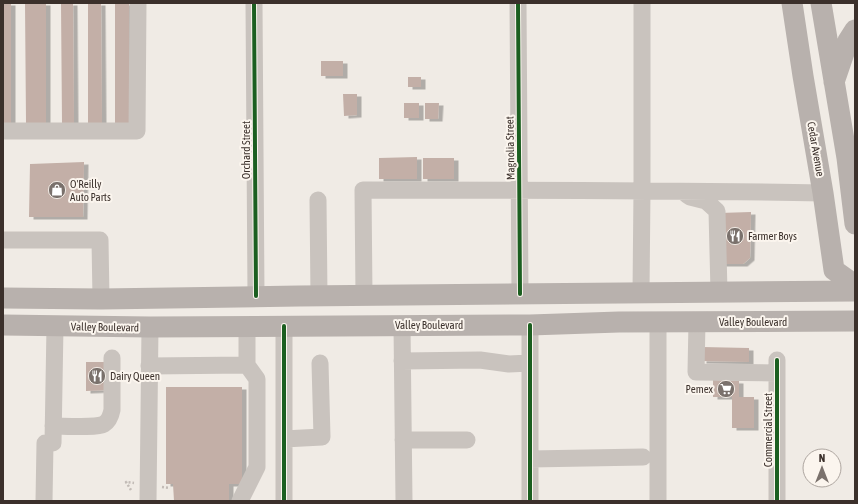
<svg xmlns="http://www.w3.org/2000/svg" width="858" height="504" viewBox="0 0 858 504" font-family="'Asap Condensed',sans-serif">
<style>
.building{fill:#c3afa7;filter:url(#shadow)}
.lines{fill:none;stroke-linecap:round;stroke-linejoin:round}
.path{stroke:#c2bbb6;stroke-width:2.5;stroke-dasharray:2 2;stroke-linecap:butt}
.minor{stroke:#c9c3be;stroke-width:17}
.major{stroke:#b8b1ad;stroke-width:21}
.cycleway-casing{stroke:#fbf5ee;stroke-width:6}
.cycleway{stroke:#1b5e20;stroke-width:4}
.labels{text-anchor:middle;stroke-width:4;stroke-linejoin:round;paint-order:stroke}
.street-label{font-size:11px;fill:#3b302b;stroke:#fbf5ee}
.poi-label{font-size:11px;fill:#3b302b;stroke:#fbf5ee;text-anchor:start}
</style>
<defs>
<filter id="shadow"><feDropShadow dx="4.5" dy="2.5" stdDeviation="0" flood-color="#0004"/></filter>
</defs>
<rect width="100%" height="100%" fill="#f0ebe5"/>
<path class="building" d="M 3,3 L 11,3 L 11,124 L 3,124 Z
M 25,3 L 46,3 L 46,123 L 26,123 Z
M 61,3 L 73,3 L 74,124 L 62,124 Z
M 88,3 L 101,3 L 102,124 L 88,124 Z
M 115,3 L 129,3 L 129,124 L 115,124 Z
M 321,61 L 343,61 L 343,76 L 321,76 Z
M 408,77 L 421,77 L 421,87 L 408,87 Z
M 343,94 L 357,94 L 357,115 L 344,116 Z
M 404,103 L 419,103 L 419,118 L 404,118 Z
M 425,103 L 439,103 L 438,119 L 425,119 Z
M 417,157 L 417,179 L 379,179 L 379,158 Z
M 423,158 L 454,158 L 454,179 L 423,179 Z
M 84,162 L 83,217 L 29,217 L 30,164 Z
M 751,212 L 750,258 L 743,264 L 721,264 L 719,213 Z
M 702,347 L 749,348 L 749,362 L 702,361 Z
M 86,362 L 108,362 L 108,390 L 86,391 Z
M 713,380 L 739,381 L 739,397 L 754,397 L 754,428 L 732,428 L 732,397 L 713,397 Z
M 166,387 L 242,387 L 242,484 L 229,484 L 229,501 L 174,501 L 173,484 L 166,484 Z"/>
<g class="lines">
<path class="path" d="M 162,487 L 170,488
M 131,490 L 126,482 L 134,483"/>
<path class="minor" d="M 254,3 L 256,296
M 518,3 L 520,294
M 3,131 L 137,131 L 138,3
M 687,195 L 690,197 L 706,201 L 717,211 L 719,292
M 318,200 L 319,296
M 3,240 L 100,240 L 101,299
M 641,293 L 642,190 L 642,3
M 364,295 L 363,190 C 517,190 670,190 823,193
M 697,322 L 696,372 L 777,373
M 530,325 L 530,501
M 402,326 L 404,501
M 777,360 L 777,501
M 402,361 L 480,360 L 509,364 L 530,363
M 149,366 L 247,365 L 247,326
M 53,426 C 64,426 97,428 104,424 C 109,421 111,415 112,410 L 112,358
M 284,439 L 322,437 L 320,363
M 403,440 L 467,440
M 53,443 L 55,326
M 530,459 L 643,457
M 44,501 L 45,443
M 148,501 L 150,327
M 240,501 L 257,467 L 257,379 L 247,365
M 284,501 L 284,326
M 658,501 L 658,322"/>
<path class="major" d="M 792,3 L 803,76 L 823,193 L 834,270 L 855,285
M 821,3 L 847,158 L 855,224
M 834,82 L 848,41 L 855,30
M 3,298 L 101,299 L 299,296 L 855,291
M 3,325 L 150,327 L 530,325 L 619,322 L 855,321"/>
<defs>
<path id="cycleway" d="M 254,3 L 256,296
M 518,3 L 520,294
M 530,325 L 530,501
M 777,360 L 777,501
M 284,501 L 284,326"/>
</defs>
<use href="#cycleway" class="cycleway-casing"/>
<use href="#cycleway" class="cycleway"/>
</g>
<defs>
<symbol id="shop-disc" viewBox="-11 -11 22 22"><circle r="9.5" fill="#7a716c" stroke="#fbf5ee"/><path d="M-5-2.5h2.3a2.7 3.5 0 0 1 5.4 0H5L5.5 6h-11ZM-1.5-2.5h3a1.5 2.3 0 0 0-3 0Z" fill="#fff"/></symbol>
<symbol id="restaurant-disc" viewBox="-11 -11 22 22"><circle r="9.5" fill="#7a716c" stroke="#fbf5ee"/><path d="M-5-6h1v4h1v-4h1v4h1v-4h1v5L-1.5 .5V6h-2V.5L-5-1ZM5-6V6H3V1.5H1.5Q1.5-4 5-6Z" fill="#fff"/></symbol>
<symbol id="supermarket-disc" viewBox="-11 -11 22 22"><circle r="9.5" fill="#7a716c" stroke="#fbf5ee"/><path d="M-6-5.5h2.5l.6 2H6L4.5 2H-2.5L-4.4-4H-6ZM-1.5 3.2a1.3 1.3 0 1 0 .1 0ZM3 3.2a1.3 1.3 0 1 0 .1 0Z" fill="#fff"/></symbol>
</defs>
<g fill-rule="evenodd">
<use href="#shop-disc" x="47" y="180" width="20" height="20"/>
<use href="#restaurant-disc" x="725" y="226" width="20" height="20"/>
<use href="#restaurant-disc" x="87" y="366" width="20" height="20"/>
<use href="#supermarket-disc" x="716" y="379" width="20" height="20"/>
</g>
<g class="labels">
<g class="street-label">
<text transform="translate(510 148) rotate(-91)" y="4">Magnolia Street</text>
<text transform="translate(816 149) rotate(80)" y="4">Cedar Avenue</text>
<text transform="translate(246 150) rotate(-90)" y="4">Orchard Street</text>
<text x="753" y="326">Valley Boulevard</text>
<text x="429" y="329">Valley Boulevard</text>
<text transform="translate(105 327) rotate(1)" y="4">Valley Boulevard</text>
<text transform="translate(768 430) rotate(-90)" y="4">Commercial Street</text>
</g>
<g class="poi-label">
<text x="70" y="188">O'Reilly<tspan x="70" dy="13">Auto Parts</tspan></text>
<text x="748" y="240">Farmer Boys</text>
<text x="110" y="380">Dairy Queen</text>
<text x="713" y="393" text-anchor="end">Pemex</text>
</g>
</g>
<rect width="858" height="504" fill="none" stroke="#3b302b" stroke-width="8"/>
<g transform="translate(822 468)"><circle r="19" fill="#fbf5ee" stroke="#aea6a0"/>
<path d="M0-3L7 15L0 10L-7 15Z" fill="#7a716c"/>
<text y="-6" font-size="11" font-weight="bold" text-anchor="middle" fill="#3b302b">N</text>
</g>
</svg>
